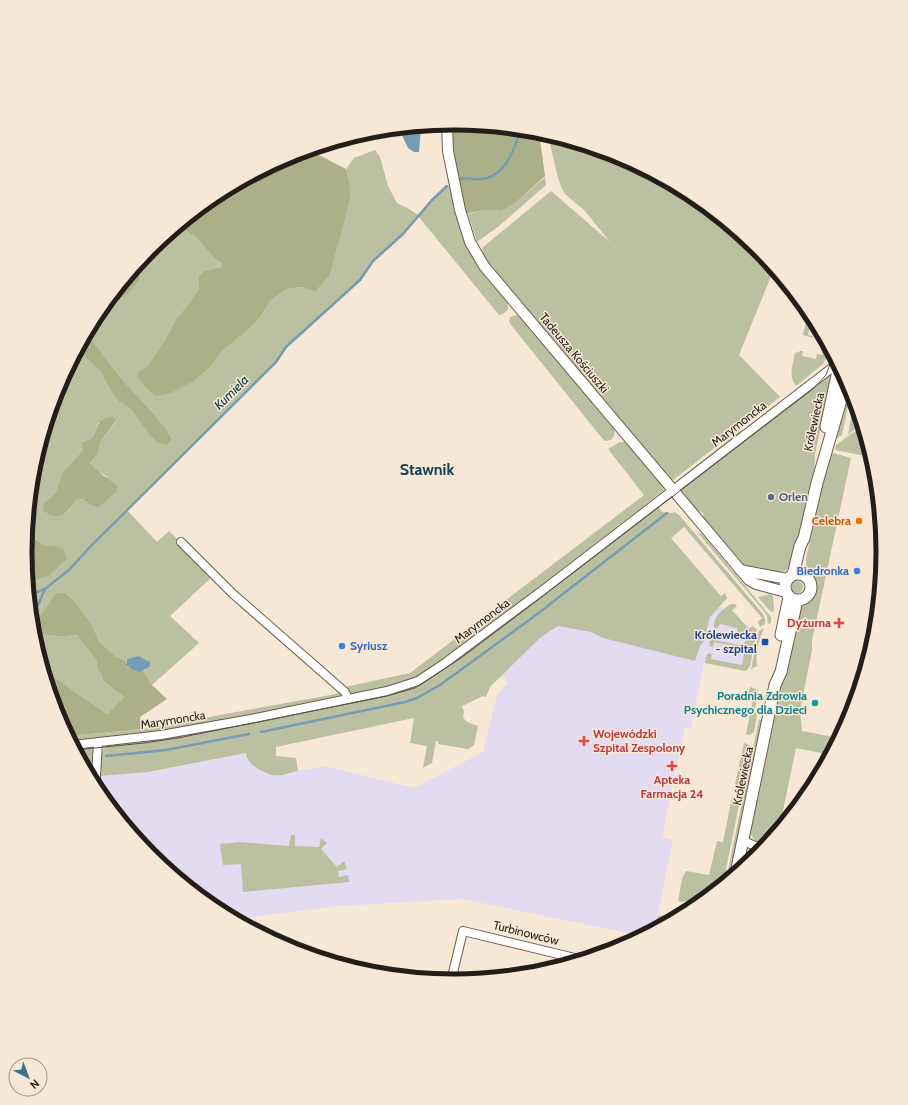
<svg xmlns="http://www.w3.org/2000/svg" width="908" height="1105" viewBox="0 0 908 1105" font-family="Cabin,sans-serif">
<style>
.medical{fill:#e3dbf1}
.green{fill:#bbc0a1;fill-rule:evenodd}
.forest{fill:#abb089}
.water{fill:#769bb4}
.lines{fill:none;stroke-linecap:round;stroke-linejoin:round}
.stream{stroke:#769bb4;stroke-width:2.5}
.minor-casing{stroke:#6b5d4d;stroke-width:10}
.tertiary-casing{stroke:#6b5d4d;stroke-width:12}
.secondary-casing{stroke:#6b5d4d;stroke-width:13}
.minor{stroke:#fff;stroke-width:8}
.tertiary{stroke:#fff;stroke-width:10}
.secondary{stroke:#fff;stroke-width:11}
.tram{stroke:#595148;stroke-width:1}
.service-dot{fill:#5c6f8a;stroke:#f7e7d5;stroke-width:1.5}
.food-dot{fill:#e8710a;stroke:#f7e7d5;stroke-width:1.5}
.shop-dot{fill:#3f7fe0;stroke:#f7e7d5;stroke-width:1.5}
.health-dot{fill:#e0444e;stroke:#f7e7d5;stroke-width:1.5}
.transit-dot{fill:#1a4fb4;stroke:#f7e7d5;stroke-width:1.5}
.culture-dot{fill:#0f9aa8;stroke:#f7e7d5;stroke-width:1.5}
.labels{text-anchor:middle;stroke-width:3;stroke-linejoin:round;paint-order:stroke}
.street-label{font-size:12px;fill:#241e18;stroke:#f7e7d5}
.service-label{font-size:12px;font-weight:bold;fill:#4e5e75;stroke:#f7e7d5;text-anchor:start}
.food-label{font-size:12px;font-weight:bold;fill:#c56008;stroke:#f7e7d5;text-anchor:end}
.shop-label{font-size:12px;font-weight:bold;fill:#366cbe;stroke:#f7e7d5;text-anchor:end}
.health-label{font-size:12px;font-weight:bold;fill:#be3a42;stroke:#f7e7d5;text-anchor:end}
.transit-label{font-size:12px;font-weight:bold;fill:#164399;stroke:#f7e7d5;text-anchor:end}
.culture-label{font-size:12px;font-weight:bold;fill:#0d838f;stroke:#f7e7d5;text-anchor:end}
.water-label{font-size:13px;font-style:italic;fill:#00324c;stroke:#f7e7d5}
.district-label{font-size:16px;font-weight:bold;fill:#144256;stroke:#f7e7d5}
.rim{fill:none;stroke:#241e18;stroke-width:5}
</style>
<rect width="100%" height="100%" fill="#f7e7d5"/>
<path class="medical" d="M 664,541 L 750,639 L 743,671 L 704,663 L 691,728 L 685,727 L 662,837 L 673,840 L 655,929 L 643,936 L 462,899 L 339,906 L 235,919 L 215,909 L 150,856 L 104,799 L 102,775 L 148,772 L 246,753 L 274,775 L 325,766 L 414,788 L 483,752 L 497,695 L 508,683 L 496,670 Z"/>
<path class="green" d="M 548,135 L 618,156 L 693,196 L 758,249 L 774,269 L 739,355 L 780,397 L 673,480 L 668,477 L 492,269 L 481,253 L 484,251 L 482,251 L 483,247 L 551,191 L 610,242 L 585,211 L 565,194 L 562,189 L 558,178 Z
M 375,150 L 380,157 L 388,186 L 397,203 L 409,209 L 418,215 L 432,200 L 450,185 L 462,231 L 508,301 L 508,309 L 503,314 L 499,315 L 418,216 L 403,234 L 373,261 L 360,280 L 286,347 L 276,362 L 127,510 L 157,542 L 169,531 L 214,575 L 170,616 L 199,643 L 152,685 L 143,670 L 146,669 L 138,656 L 127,659 L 126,661 L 115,656 L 100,642 L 90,622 L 74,601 L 65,593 L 33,628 C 43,637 64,637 77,635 L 96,660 L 98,670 L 102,675 L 103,681 L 124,697 L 107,714 L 44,670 L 33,636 L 28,583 L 48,576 L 46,546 L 37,540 L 27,530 L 33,469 L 58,388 L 76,353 L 86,358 L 100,371 L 112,393 L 119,402 L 131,409 L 148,433 L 172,440 L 167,430 L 154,414 L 119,376 L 91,339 L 89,330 L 97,314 L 103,307 L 121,300 L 139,281 L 143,259 L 151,249 L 179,226 L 197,238 L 212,256 L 222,262 L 221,267 L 204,271 L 199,276 L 199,288 L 190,302 L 176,319 L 164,342 L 147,366 L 138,374 L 209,368 L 223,350 L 247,331 L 260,318 L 270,301 L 287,289 L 302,287 L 315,292 L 330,275 L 336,252 L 349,181 L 346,169 L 354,158 ZM 116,422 L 100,442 L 98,454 L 90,463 L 95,470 L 106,476 L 115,492 L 98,508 L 92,506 L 83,499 L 76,500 L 68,511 L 44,503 L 55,494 L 62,473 L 83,450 L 81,443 L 92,438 L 98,423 Z
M 545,177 L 546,185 L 499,226 L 477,242 L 468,214 L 484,210 L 501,211 L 514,204 Z
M 808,312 L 812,316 L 808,335 L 813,336 L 813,338 L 803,335 Z
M 516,315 L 520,316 L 615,427 L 614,436 L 611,440 L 605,441 L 602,438 L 511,325 L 509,322 L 510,317 Z
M 825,341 C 829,348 828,357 823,364 L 796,386 C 788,376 793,364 795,353 L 801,351 L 803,351 L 802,356 L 816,359 L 817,354 L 822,355 Z
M 833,371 L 815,454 L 814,475 L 808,506 L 800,528 L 793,562 L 788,569 L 779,574 L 746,567 L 740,563 L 703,521 L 705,519 L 702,517 L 704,515 L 701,511 L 699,512 L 690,502 L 688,503 L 681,494 L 680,489 Z
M 849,385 L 851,391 L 842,435 L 831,442 L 830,452 L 851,458 L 812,641 L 812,650 L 800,710 L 802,731 L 839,738 L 830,755 L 796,748 L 779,830 L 765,846 C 758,842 752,840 750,832 L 787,653 L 798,610 L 812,599 L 816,591 L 816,583 L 806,566 L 806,559 L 830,442 Z
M 854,402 L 861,424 L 848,435 Z
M 862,426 L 863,431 L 861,440 L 869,450 L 871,457 L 835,450 L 836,445 Z
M 741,430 L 741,435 L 679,480 L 677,481 Z
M 620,442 L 624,442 L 630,445 L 661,483 L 664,490 L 466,644 L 417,677 L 399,685 L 266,713 L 144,735 L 72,743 L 68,736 L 143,729 L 336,694 L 345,687 L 410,673 L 644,495 L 608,449 Z
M 658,506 L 662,512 L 671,513 L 675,512 L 680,516 L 763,614 L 765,619 L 765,624 L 760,627 L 758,622 L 762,618 L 684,527 L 671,538 L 721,596 L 725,593 L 727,598 L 710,617 L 704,641 L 700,646 L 695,661 L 603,638 L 591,632 L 558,626 L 541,637 L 490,687 L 486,697 L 483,696 L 462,706 L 464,712 L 463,717 C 466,723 472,724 478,726 L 474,745 L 468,749 L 438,744 L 438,741 L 436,741 L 432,763 L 423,768 L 427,746 L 410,743 L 414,718 L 276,747 L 276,756 L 296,758 L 298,771 C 291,772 280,777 273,775 C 263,773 246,764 246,753 L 148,772 L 100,776 C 100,768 100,748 108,745 C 114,743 124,743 131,742 L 386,695 L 414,686 Z
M 698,533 L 702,534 L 771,617 L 771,623 L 768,624 L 767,616 L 763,610 Z
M791 587a6 6 0 1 1 12 0a6 6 0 1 1-12 0Z
M 770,594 L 773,596 L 774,611 L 771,612 L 758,597 Z
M 731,604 L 735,604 L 737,606 L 732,610 L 749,629 L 753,626 L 757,630 L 750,666 L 746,671 L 705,663 L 707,654 L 710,653 L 712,655 L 711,659 L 742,665 L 745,648 L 714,642 L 713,647 L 711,647 L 709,645 L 711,636 L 713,634 L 715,636 L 715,640 L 744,646 L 746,638 L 744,635 L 737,633 L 737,628 L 720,624 L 717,629 L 714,626 C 713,617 724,608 731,604 Z
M 764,628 C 759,640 755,653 757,666 L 751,669 L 759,631 Z
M 750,687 L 758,690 L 755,710 L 757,716 L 754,732 L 749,735 L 746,734 L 753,699 L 747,698 Z
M 759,719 L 763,722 L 731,877 L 727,881 L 726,880 Z
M 744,743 L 749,745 L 751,747 L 743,788 L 739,790 L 734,789 Z
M 87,747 L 90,748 L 94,751 L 93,764 L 84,766 L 74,748 Z
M 732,797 L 738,798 L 740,800 L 723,884 L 707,898 L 681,902 L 678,901 L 682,879 L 686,871 L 709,875 L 717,841 L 723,842 Z
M 291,835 L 295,835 L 295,846 L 319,847 L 321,838 L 327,843 L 321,849 L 337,867 L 344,861 L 347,869 L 338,871 L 339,877 L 348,875 L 349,882 L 243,892 L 241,864 L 223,865 L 220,844 L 239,842 L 289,846 Z
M 752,848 L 761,852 L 742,869 C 744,861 743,850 752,848 Z
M 687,912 L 655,929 L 658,916 Z"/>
<path class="forest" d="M 451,124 L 539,132 L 545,176 L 514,204 L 501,211 L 484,210 L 465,214 L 453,162 Z
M 309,150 L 346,169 L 349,181 L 350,199 L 330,275 L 315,292 L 302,287 L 287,289 L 270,301 L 260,318 L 247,331 L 223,350 L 209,368 L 194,381 L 171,393 L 156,396 C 147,390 142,384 137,374 L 147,366 L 164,342 L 176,319 L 190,302 L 199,288 L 199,276 L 204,271 L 221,267 L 222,263 L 212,256 L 197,238 L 179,226 L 216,196 L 290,156 Z
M 143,259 L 139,281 L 132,289 L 121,300 L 103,307 Z
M 89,330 L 91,339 L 119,376 L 154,414 L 167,430 L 172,440 L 166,445 L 157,442 L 148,433 L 131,409 L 119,402 L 112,393 L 100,371 L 86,358 L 76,353 Z
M 112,416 L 116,421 L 100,442 L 98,454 L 90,463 C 97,472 108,478 117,486 L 116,492 L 98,508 L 92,506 L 83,499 L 76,500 C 66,514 58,523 43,510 L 44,503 L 55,494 L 62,473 L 83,450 L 81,443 L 92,438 C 99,425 95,422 112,416 Z
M 27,531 L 37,540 L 46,546 L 53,545 L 64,550 L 67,559 L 48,576 L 28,583 L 25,552 Z
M 58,593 L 65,593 L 74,601 L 90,622 L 100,642 L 115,656 L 126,661 L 126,665 C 131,669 136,673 143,670 L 152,685 L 167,699 L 140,717 L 143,729 L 68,736 L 58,716 L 44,670 L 107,714 L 124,697 L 103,681 L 102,675 L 98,670 L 96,660 L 77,635 C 63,637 44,637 32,629 L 54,596 Z"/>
<path class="water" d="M 421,127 L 419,152 L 414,152 L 408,148 L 399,129 Z
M 138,656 L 150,662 L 150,665 L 149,667 L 140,672 L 133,670 L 126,665 L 127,659 Z"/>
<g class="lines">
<path class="stream" d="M 460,179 C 470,176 473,181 482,179 C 504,176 514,152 519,133 L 518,130
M 29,595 L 45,589
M 31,613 L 38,605 L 45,589 L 70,569 L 88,549 L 276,362 L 286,347 L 360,280 L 373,261 L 403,234 L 432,200 L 447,186
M 261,732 L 405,702 L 417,698 L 440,685 L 536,615 L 667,513
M 106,756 L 166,750 L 249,734"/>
<defs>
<path id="minor" d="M 181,542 L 232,593 L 345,692 L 348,699
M 73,745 L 161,735 L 251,719 L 387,691 L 418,681 L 445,663 L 543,590 L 837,364
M 97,791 L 96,776 L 98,742
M 743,841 L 763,849
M 451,981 L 463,931 L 583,960"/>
<path id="tertiary" d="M 447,124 L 448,151 L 460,210 L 470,242 L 484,266 L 749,580 L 756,584 L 786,592
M 740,570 L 787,579"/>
<path id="secondary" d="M 826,427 L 839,366
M785 587a13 13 0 1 1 26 0a13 13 0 1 1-26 0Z
M 793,575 L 800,546 L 804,538 L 817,483 L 841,400 L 845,379
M 781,635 L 789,597
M 736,873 L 775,685 L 781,672 L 797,600"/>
</defs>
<use href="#minor" class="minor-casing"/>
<use href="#tertiary" class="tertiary-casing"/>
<use href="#secondary" class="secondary-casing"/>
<use href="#minor" class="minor"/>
<use href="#tertiary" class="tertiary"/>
<use href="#secondary" class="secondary"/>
<path class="tram" d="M 75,750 L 144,743 L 178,738 L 387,696 L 415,688 L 461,658 L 522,612 L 814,388 L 826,375 L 833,356"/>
</g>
<circle class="service-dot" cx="771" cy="497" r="4"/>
<circle class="food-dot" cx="859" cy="521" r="4"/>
<g class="shop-dot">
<circle cx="857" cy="571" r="4"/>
<circle cx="342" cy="646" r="4"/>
</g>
<g class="health-dot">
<path d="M837 617h4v4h4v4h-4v4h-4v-4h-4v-4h4z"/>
<path d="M582 735h4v4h4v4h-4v4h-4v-4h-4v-4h4z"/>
<path d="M670 760h4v4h4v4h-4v4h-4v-4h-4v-4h4z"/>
</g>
<rect class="transit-dot" x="761" y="638" width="8" height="8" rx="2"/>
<circle class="culture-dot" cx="815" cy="703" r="4"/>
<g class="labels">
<g class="street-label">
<text transform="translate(574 353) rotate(50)" y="4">Tadeusza Kościuszki</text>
<text transform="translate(814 422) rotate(-78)" y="4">Królewiecka</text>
<text transform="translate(739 424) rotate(-38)" y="4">Marymoncka</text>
<text transform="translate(482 621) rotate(-37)" y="4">Marymoncka</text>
<text transform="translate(173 720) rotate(-9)" y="4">Marymoncka</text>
<text transform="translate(743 776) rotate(-78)" y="4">Królewiecka</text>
<text transform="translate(526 933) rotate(14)" y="4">Turbinowców</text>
</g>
<g class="service-label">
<text x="779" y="501">Orlen</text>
</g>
<g class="food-label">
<text x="851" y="525">Celebra</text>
</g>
<g class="shop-label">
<text x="849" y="575">Biedronka</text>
<text x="350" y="650" text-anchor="start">Syriusz</text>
</g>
<g class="health-label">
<text x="831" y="627">Dyżurna</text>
<text x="593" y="738" text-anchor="start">Wojewódzki<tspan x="593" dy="14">Szpital Zespolony</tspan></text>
<text x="672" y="784" text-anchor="middle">Apteka<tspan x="672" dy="14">Farmacja 24</tspan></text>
</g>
<g class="transit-label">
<text x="757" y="639">Królewiecka<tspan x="757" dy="14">- szpital</tspan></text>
</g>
<g class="culture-label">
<text x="807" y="700">Poradnia Zdrowia<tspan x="807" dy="14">Psychicznego dla Dzieci</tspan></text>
</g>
<g class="water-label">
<text transform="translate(231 392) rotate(-45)" y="5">Kumiela</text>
</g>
<g class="district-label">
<text x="427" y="475">Stawnik</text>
</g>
</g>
<path d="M0 0H908V1105H0ZM32 552a422 422 0 1 1 844 0a422 422 0 1 1-844 0Z" fill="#f7e7d5" fill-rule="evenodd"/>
<path class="rim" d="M32 552a422 422 0 1 1 844 0a422 422 0 1 1-844 0Z"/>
<g transform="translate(28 1077) rotate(138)"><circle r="19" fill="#f7e7d5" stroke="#a39789"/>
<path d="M0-3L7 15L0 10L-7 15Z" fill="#3a728c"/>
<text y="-6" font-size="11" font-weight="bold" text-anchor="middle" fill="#241e18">N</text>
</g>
</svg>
